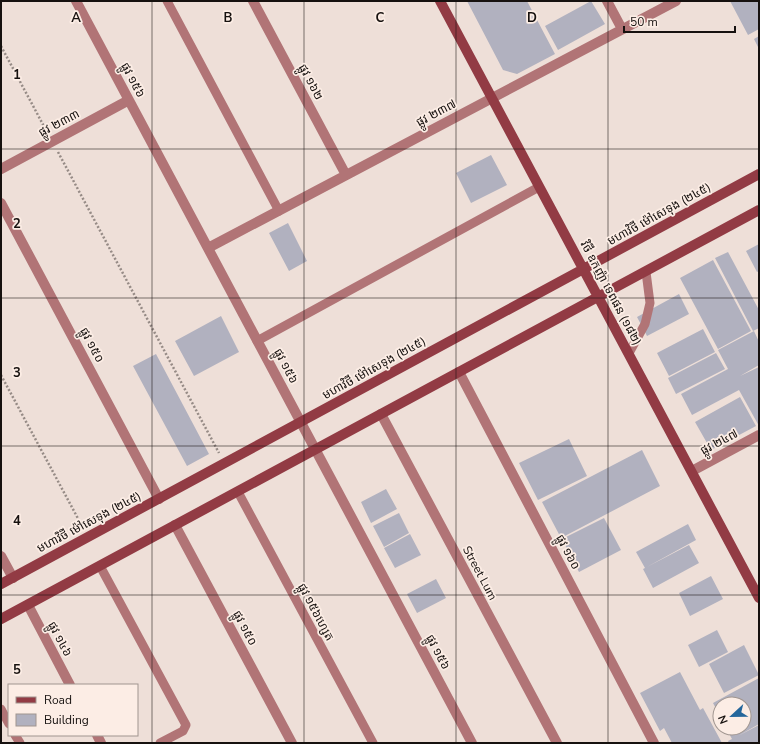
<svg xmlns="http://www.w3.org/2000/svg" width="760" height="744" viewBox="0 0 760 744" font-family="'Nunito Sans','Noto Sans Khmer',sans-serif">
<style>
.building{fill:#b1b1bf}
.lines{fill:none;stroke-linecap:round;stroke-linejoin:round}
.path{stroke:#968b86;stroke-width:2.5;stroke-dasharray:2 2;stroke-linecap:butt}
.lane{stroke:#b17476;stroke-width:9}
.street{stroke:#b17476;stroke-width:10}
.secondary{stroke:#923b44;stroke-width:10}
.grid{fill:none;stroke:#16110f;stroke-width:1;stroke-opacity:0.55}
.labels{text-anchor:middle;stroke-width:3.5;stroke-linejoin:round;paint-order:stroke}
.street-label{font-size:12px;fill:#16110f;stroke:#fcede5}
.grid-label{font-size:13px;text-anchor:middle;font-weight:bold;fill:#16110f;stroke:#fcede5;stroke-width:3.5;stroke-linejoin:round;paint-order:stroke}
</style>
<rect width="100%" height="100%" fill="#eedfd8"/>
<path class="building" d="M 467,1 L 527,1 L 555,54 L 517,74 L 503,70 Z
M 591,1 L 605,24 L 558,50 L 545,26 Z
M 730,1 L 759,1 L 759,29 L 748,35 Z
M 759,36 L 759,49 L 754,39 Z
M 491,155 L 507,185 L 471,203 L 456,173 Z
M 288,223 L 307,261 L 289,271 L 269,233 Z
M 759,244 L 759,271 L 757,272 L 746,251 Z
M 728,252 L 759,310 L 759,328 L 753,331 L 715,258 Z
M 713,260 L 751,331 L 718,349 L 680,278 Z
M 679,294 L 689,314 L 647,336 L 637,317 Z
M 221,316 L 239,352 L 194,376 L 175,341 Z
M 703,329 L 715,352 L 669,376 L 657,353 Z
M 754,331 L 759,342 L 759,365 L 740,376 L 759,367 L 759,426 L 739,390 L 692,415 L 681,394 L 728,369 L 718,350 Z
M 716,353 L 725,369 L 676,394 L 668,378 Z
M 156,354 L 209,454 L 187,466 L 133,366 Z
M 740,397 L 756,426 L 711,450 L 695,422 Z
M 569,439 L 587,476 L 538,500 L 519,463 Z
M 642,450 L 660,486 L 561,538 L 542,502 Z
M 386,489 L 397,509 L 371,523 L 361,502 Z
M 399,513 L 409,533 L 384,547 L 373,526 Z
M 604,518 L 621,550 L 579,572 L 562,539 Z
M 688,524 L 696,540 L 645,568 L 636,552 Z
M 410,534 L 421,555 L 395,568 L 384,548 Z
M 689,545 L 699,563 L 653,588 L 643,569 Z
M 711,576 L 723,599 L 690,616 L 679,593 Z
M 436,579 L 446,598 L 417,613 L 407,594 Z
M 717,630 L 728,652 L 699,667 L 688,645 Z
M 744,645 L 759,675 L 724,693 L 709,664 Z
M 680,672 L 700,710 L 703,708 L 722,743 L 672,743 L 664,728 L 660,731 L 640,693 Z
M 759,678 L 759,724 L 738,736 L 759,725 L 759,743 L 729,743 L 728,741 L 732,739 L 726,728 L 744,728 L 744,704 L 720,704 L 720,716 L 713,703 Z"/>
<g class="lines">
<path class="path" d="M 1,46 L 47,132
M 58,152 L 219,453
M 1,375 L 82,526"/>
<path class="lane" d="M 167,1 L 279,211
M 257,341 L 539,187
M 629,353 L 645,324 L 650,303 L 646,272
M 238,492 L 373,743
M 100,566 L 186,725 L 183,731 L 160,743
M 1,709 L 9,724
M 15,735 L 20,743"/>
<path class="street" d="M 76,1 L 472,743
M 253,1 L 346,175
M 607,1 L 622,29
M 1,169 L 129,100
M 1,203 L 159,499
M 208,248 L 676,1
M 459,372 L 654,743
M 381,414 L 557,743
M 692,471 L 759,435
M 175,525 L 292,743
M 1,556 L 13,578
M 28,605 L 70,685
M 97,735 L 101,743"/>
<path class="secondary" d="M 440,1 L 759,598
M 1,584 L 759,174
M 1,619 L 759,210"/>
</g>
<path class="grid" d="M 152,1 L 152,743M 304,1 L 304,743M 456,1 L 456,743M 608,1 L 608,743M 1,149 L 759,149M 1,298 L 759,298M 1,446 L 759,446M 1,595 L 759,595"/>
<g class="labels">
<g class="street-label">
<text transform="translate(133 80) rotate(62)" y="4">ផ្លូវ ១៥៦</text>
<text transform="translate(311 82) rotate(62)" y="4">ផ្លូវ ១៦២</text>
<text transform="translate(436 113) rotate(-28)" y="4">ផ្លូវ ២៣៧</text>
<text transform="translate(59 123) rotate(-28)" y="4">ផ្លូវ ២៣៣</text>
<text transform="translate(659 214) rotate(-29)" y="4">មហាវិថី ម៉ៅសេទុង (២៤៥)</text>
<text transform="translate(611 293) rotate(62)" y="4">វិថី ឧកញ៉ា ទេពផន (១៨២)</text>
<text transform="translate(92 345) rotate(62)" y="4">ផ្លូវ ១៥០</text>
<text transform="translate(286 366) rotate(62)" y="4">ផ្លូវ ១៥៦</text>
<text transform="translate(374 368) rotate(-29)" y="4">មហាវិថី ម៉ៅសេទុង (២៤៥)</text>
<text transform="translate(719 442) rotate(-28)" y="4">ផ្លូវ ២៤៧</text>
<text transform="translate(89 522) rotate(-28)" y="4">មហាវិថី ម៉ៅសេទុង (២៤៥)</text>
<text transform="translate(568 552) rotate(62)" y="4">ផ្លូវ ១៦០</text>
<text transform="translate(480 573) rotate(62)" y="4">Street Lum</text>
<text transform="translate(316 612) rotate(62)" y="4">ផ្លូវ ១៥៦ហ្សេត</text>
<text transform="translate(245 628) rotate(62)" y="4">ផ្លូវ ១៥០</text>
<text transform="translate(60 639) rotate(62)" y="4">ផ្លូវ ១៤៦</text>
<text transform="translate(438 652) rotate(62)" y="4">ផ្លូវ ១៥៦</text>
</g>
</g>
<g class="grid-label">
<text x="76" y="22">A</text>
<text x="228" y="22">B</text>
<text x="380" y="22">C</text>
<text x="532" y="22">D</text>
<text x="17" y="79">1</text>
<text x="17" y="228">2</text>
<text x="17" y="377">3</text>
<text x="17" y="525">4</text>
<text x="17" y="674">5</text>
</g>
<rect width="760" height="744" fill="none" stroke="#16110f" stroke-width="4"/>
<rect x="8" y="684" width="130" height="52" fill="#fcede5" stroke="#a0958f"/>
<rect x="16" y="697" width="20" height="6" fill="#923b44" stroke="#a0958f"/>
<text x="44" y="704" font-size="12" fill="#16110f">Road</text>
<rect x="16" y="714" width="20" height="12" fill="#b1b1bf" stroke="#a0958f"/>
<text x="44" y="724" font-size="12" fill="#16110f">Building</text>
<g transform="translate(732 716) rotate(248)"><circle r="19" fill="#fcede5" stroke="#a0958f"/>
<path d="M0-3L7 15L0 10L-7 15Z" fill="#24669b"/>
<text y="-6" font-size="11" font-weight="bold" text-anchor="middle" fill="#16110f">N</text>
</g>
<path d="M624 26v6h111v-6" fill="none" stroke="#16110f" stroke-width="2"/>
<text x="630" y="26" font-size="12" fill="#16110f" stroke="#fcede5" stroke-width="3" paint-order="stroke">50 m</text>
</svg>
